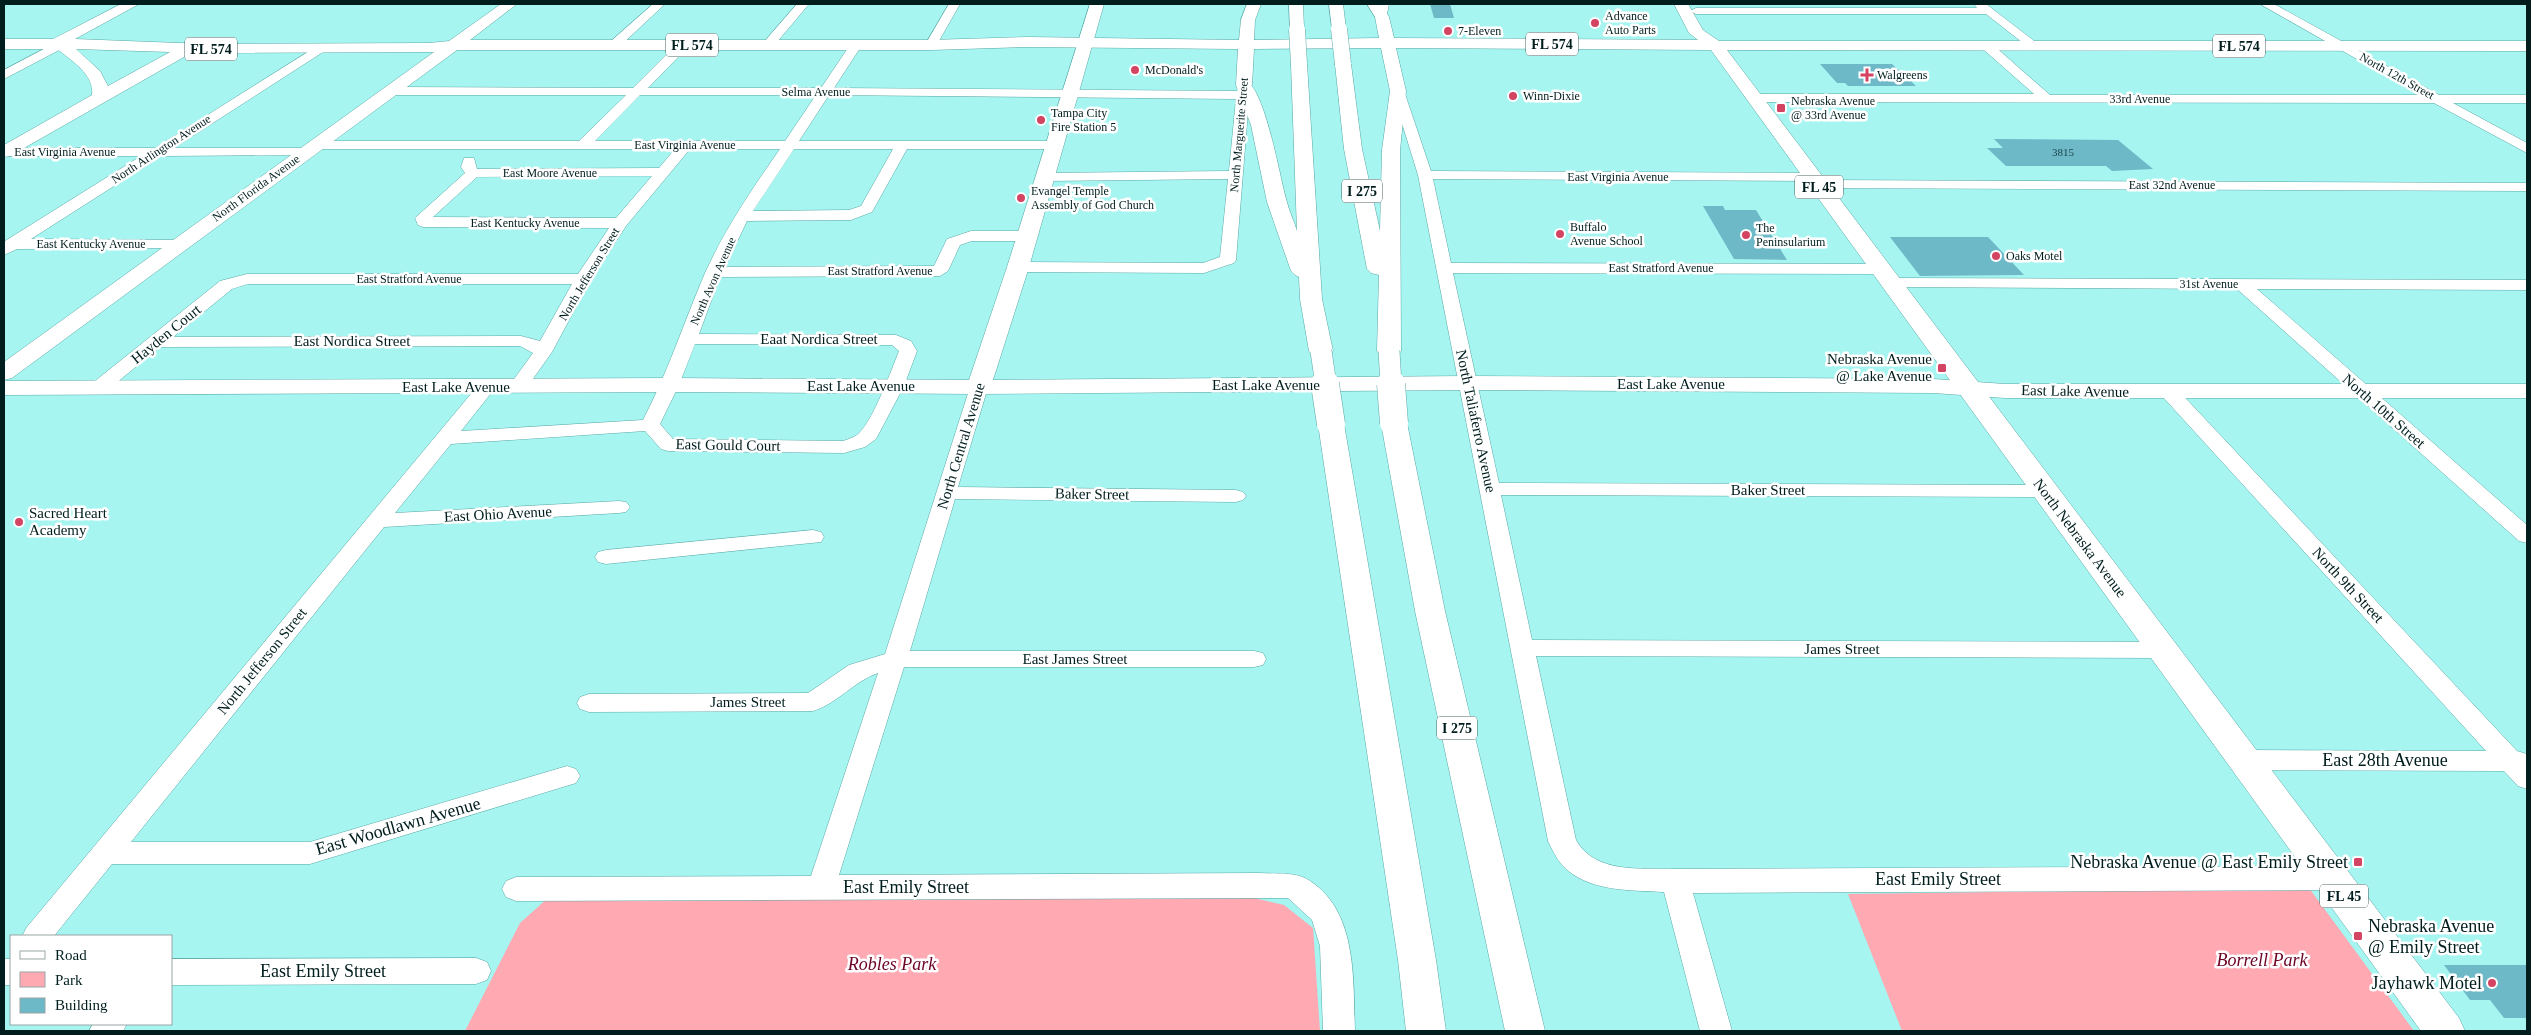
<svg xmlns="http://www.w3.org/2000/svg" width="2531" height="1035" viewBox="0 0 2531 1035" font-family="Georgia,serif">
<style>
.green{fill:#ffa9b2}
.building{fill:#6eb9c8}
.lines{fill:none;stroke-linecap:round;stroke-linejoin:round}
.street-casing{stroke:#5aa8a5;stroke-width:1}
.secondary-casing{stroke:#5aa8a5;stroke-width:1}
.primary-casing{stroke:#5aa8a5;stroke-width:1}
.highway-casing{stroke:#5aa8a5;stroke-width:1}
.street{fill:#fff;fill-rule:evenodd}
.secondary{fill:#fff;fill-rule:evenodd}
.primary{fill:#fff;fill-rule:evenodd}
.highway{fill:#fff;fill-rule:evenodd}
.highway-bridge-far2-casing{stroke:#5aa8a5;stroke-width:17;stroke-linecap:butt}
.highway-bridge-far1-casing{stroke:#5aa8a5;stroke-width:22;stroke-linecap:butt}
.highway-bridge-casing{stroke:#5aa8a5;stroke-width:29;stroke-linecap:butt}
.highway-bridge-far2{stroke:#fff;stroke-width:16}
.highway-bridge-far1{stroke:#fff;stroke-width:21}
.highway-bridge{stroke:#fff;stroke-width:28}
.poi-dot{fill:#d34362;stroke:#fff;stroke-width:2}
.labels{text-anchor:middle;stroke-width:5;stroke-linejoin:round;paint-order:stroke}
.far-number-label{font-size:11px;fill:#1c4448}
.far-poi-label{font-size:12px;fill:#001d1d;stroke:#fff;text-anchor:start}
.far-street-label{font-size:12px;fill:#001d1d;stroke:#fff}
.shield{fill:#fff;stroke:#4c6161;stroke-width:1}
.shield-label{font-size:14px;font-weight:bold;fill:#001d1d}
.street-label{font-size:15px;fill:#001d1d;stroke:#fff}
.poi-label{font-size:15px;fill:#001d1d;stroke:#fff;text-anchor:end}
.near-street-label{font-size:18px;fill:#001d1d;stroke:#fff}
.near-poi-label{font-size:18px;fill:#001d1d;stroke:#fff;text-anchor:end}
.near-park-label{font-size:18px;font-style:italic;fill:#6c0325;stroke:#fff}
</style>
<rect width="100%" height="100%" fill="#a6f5f1"/>
<path class="green" d="M 2309,888 L 2414,1031 L 1902,1031 L 1848,894 Z
M 549,897 L 1250,897 L 1284,905 L 1313,928 L 1320,1031 L 465,1031 L 520,923 Z"/>
<path class="building" d="M 1430,4 L 1450,4 L 1454,18 L 1434,18 Z
M 1820,64 L 1892,64 L 1916,86 L 1848,86 L 1845,83 L 1837,83 Z
M 1994,139 L 2118,140 L 2153,169 L 2112,171 L 2106,166 L 2006,166 L 1987,148 L 2003,148 Z
M 1703,206 L 1723,206 L 1725,210 L 1756,210 L 1787,260 L 1734,259 Z
M 1890,237 L 1988,237 L 2024,275 L 1920,276 Z
M 2444,965 L 2527,965 L 2527,1018 L 2504,1018 L 2490,1000 L 2470,1000 Z"/>
<g class="lines">
<defs>
<path id="street" d="M 653,4 L 665,4 L 618,48 L 610,48 L 610,42 Z
M 797,4 L 809,4 L 772,48 L 764,48 L 764,42 Z
M 949,4 L 960,4 L 935,48 L 927,48 L 925,45 Z
M 1378,4 L 1389,4 L 1386,19 L 1378,19 L 1376,17 Z
M 1974,4 L 1986,4 L 2042,47 L 2040,50 L 2032,50 L 1986,14 L 1696,14 L 1690,11 L 1696,8 L 1977,8 Z
M 2260,4 L 2274,4 L 2439,95 L 2527,95 L 2527,103 L 2453,103 L 2527,143 L 2527,153 L 2434,103 L 1753,102 L 1747,98 L 1753,94 L 2034,94 L 1984,50 L 1984,44 L 1992,44 L 2050,95 L 2420,95 Z
M 61,40 L 67,44 L 65,47 L 4,79 L 4,70 Z
M 683,41 L 689,45 L 687,48 L 648,88 L 821,88 L 852,42 L 856,41 L 862,45 L 834,88 L 1237,91 L 1240,82 L 1248,82 L 1250,85 L 1236,260 L 1234,263 L 1204,273 L 1018,272 L 1010,267 L 1018,262 L 1203,263 L 1220,257 L 1228,179 L 1044,181 L 1037,177 L 1044,173 L 1229,171 L 1236,99 L 829,95 L 799,141 L 1054,141 L 1061,145 L 1054,149 L 907,149 L 872,212 L 851,220 L 747,221 L 725,267 L 934,266 L 947,239 L 971,231 L 1027,231 L 1035,236 L 1027,241 L 972,241 L 960,245 L 948,271 L 940,276 L 720,277 L 699,334 L 896,335 L 911,341 L 917,351 L 904,386 L 876,439 L 865,447 L 844,453 L 668,451 L 661,449 L 645,431 L 451,444 L 395,513 L 619,501 L 626,502 L 630,507 L 626,512 L 619,513 L 384,527 L 131,842 L 310,842 L 567,766 L 576,769 L 580,776 L 576,783 L 310,864 L 112,864 L 54,936 L 22,936 L 27,927 L 480,383 L 494,383 L 496,387 L 461,431 L 643,420 C 668,372 684,322 705,273 C 725,229 752,189 780,149 L 690,149 L 626,226 L 591,279 L 552,352 L 525,390 L 511,390 L 509,386 L 533,353 L 520,346 L 160,347 L 104,393 L 90,393 L 88,389 L 90,385 L 220,281 L 247,274 L 578,274 L 609,228 L 423,227 L 418,225 L 415,218 L 465,173 L 461,167 L 464,158 L 474,158 L 477,169 L 659,168 L 675,149 L 316,149 L 309,145 L 316,141 L 579,141 L 626,95 L 391,95 L 385,91 L 391,87 L 633,88 L 679,42 ZM 640,95 L 816,95 L 785,141 L 595,141 ZM 794,149 L 893,149 L 861,206 L 849,210 L 753,211 ZM 652,176 L 616,218 L 433,217 L 477,177 ZM 248,284 L 572,284 L 540,341 L 521,336 L 173,337 L 232,289 ZM 695,344 L 892,345 L 899,351 C 891,371 874,418 860,432 C 856,437 849,439 843,441 L 673,439 L 660,424 L 679,385 Z
M 319,45 L 323,46 L 323,52 L 174,148 L 307,148 L 312,149 L 314,152 L 312,155 L 161,156 L 31,239 L 178,240 L 186,245 L 184,248 L 17,249 L 4,255 L 5,241 L 141,156 L 4,156 L 4,148 L 155,148 Z
M 1398,87 L 1404,91 L 1431,171 L 1811,173 L 1816,174 L 1818,177 L 1816,180 L 2527,183 L 2527,191 L 1816,188 L 1811,187 L 1809,184 L 1811,181 L 1433,179 L 1451,263 L 1880,264 L 1888,269 L 1880,274 L 1453,273 L 1499,483 L 2046,485 L 2053,487 L 2056,491 L 2053,495 L 2046,497 L 1501,495 L 1532,640 L 2163,642 L 2171,644 L 2175,650 L 2171,656 L 2163,658 L 1536,656 L 1576,840 C 1595,874 1641,868 1675,869 L 2330,866 L 2340,870 L 2344,878 L 2340,886 L 2330,890 L 1693,893 L 1732,1031 L 1700,1031 L 1664,892 C 1630,890 1587,892 1562,865 C 1556,858 1552,849 1548,841 L 1418,175 L 1392,91 Z
M 1891,278 L 2527,280 L 2527,290 L 2257,289 L 2527,525 L 2527,543 L 2519,541 L 2237,289 L 1885,287 L 1883,283 L 1885,279 Z
M 979,381 L 986,383 L 988,387 L 958,487 L 1236,490 L 1243,492 L 1246,496 L 1243,500 L 1236,502 L 955,499 L 910,651 L 1254,651 L 1263,653 L 1266,659 L 1263,665 L 1254,667 L 904,667 L 839,875 L 1259,873 C 1273,874 1292,872 1305,878 C 1358,907 1353,979 1355,1031 L 1323,1031 L 1320,946 L 1312,920 L 1288,898 L 516,901 L 506,897 L 502,889 L 506,881 L 516,877 L 811,876 L 878,673 C 854,681 837,704 813,711 L 589,712 L 580,709 L 577,703 L 580,697 L 589,694 L 808,693 L 849,665 L 885,654 L 970,387 L 972,383 Z
M 2169,386 L 2176,388 L 2517,751 L 2527,754 L 2527,789 L 2518,786 L 2504,771 L 2243,770 L 2234,767 L 2230,760 L 2234,753 L 2243,750 L 2486,751 L 2162,396 L 2160,392 L 2162,388 Z
M 813,530 L 821,532 L 824,537 L 821,542 L 606,564 L 598,562 L 595,557 L 598,552 L 606,550 Z
M 476,958 L 487,962 L 491,971 L 487,980 L 476,984 L 171,985 L 171,959 Z
M 4,959 L 11,959 L 11,985 L 4,985 Z
M 93,1024 L 127,1024 L 123,1031 L 89,1031 Z"/>
<path id="secondary" d="M 1090,4 L 1104,4 L 1029,267 L 993,380 L 1468,376 L 1933,379 L 2005,384 L 2527,384 L 2527,398 L 2005,398 L 1933,393 L 1468,390 L 979,394 L 670,392 L 4,395 L 4,381 L 670,378 L 969,380 L 1007,267 Z"/>
<path id="primary" d="M 121,4 L 139,4 L 75,39 L 205,44 L 429,43 L 449,41 L 501,4 L 517,4 L 470,40 L 931,40 L 1028,37 L 1239,40 L 1241,20 L 1248,16 L 1255,20 L 1254,40 L 1379,38 L 1375,17 L 1382,13 L 1389,17 L 1394,38 L 1698,40 L 1689,33 L 1674,4 L 1688,4 L 1703,30 L 1719,41 L 2527,41 L 2527,51 L 1727,50 L 2459,1018 L 2465,1031 L 2421,1031 L 1711,50 L 1396,48 L 1406,91 L 1398,96 L 1390,91 L 1381,48 L 1254,49 L 1252,85 L 1244,90 L 1236,85 L 1238,49 L 1028,47 L 931,50 L 457,50 L 12,378 L 4,380 L 4,362 L 434,52 L 191,53 L 10,156 L 4,157 L 4,145 L 92,95 C 95,75 71,60 57,49 L 4,49 L 4,39 L 53,39 ZM 76,49 L 170,52 L 108,86 L 100,71 Z"/>
<path id="highway" d="M 1247,4 L 1261,4 L 1255,20 L 1248,24 L 1241,20 Z
M 1289,4 L 1303,4 L 1304,29 L 1302,32 L 1292,32 L 1290,29 Z
M 1329,4 L 1343,4 L 1346,29 L 1344,32 L 1334,32 L 1332,29 Z
M 1367,4 L 1381,4 L 1389,17 L 1382,21 L 1377,20 Z
M 1299,59 L 1307,64 L 1322,299 L 1333,351 L 1329,356 L 1321,358 L 1313,356 L 1309,351 L 1300,299 L 1299,277 L 1295,275 L 1291,271 L 1267,202 L 1251,125 L 1236,85 L 1244,80 C 1265,85 1280,180 1287,202 C 1289,211 1294,221 1297,231 L 1291,64 Z
M 1343,59 L 1351,64 L 1362,149 L 1380,231 L 1382,150 L 1390,91 L 1398,86 L 1406,91 L 1400,150 L 1401,351 L 1397,356 L 1389,358 L 1381,356 L 1377,351 L 1379,275 L 1371,273 L 1367,269 L 1344,149 L 1335,64 Z
M 1394,415 L 1403,418 L 1407,423 L 1445,611 L 1545,1031 L 1505,1031 L 1415,611 L 1381,423 L 1385,418 Z
M 1331,416 L 1340,419 L 1344,424 L 1436,960 L 1446,1031 L 1406,1031 L 1398,960 L 1318,424 L 1322,419 Z"/>
</defs>
<use href="#street" class="street-casing"/>
<use href="#secondary" class="secondary-casing"/>
<use href="#primary" class="primary-casing"/>
<use href="#highway" class="highway-casing"/>
<use href="#street" class="street"/>
<use href="#secondary" class="secondary"/>
<use href="#primary" class="primary"/>
<use href="#highway" class="highway"/>
<defs>
<path id="highway-bridge-far2" d="M 1297,29 L 1299,64
M 1339,29 L 1343,64"/>
<path id="highway-bridge-far1" d="M 1321,351 L 1326,385
M 1389,351 L 1391,385"/>
<path id="highway-bridge" d="M 1325,384 L 1331,424
M 1391,384 L 1394,423"/>
</defs>
<use href="#highway-bridge-far2" class="highway-bridge-far2-casing"/>
<use href="#highway-bridge-far1" class="highway-bridge-far1-casing"/>
<use href="#highway-bridge" class="highway-bridge-casing"/>
<use href="#highway-bridge-far2" class="highway-bridge-far2"/>
<use href="#highway-bridge-far1" class="highway-bridge-far1"/>
<use href="#highway-bridge" class="highway-bridge"/>
</g>
<g class="poi-dot">
<circle cx="1595" cy="23" r="5"/>
<circle cx="1448" cy="31" r="5"/>
<circle cx="1135" cy="70" r="5"/>
<path d="M1864.5 67.5h5v5h5v5h-5v5h-5v-5h-5v-5h5z"/>
<circle cx="1513" cy="96" r="5"/>
<rect x="1776" y="103" width="10" height="10" rx="2.5"/>
<circle cx="1041" cy="120" r="5"/>
<circle cx="1021" cy="198" r="5"/>
<circle cx="1560" cy="234" r="5"/>
<circle cx="1746" cy="235" r="5"/>
<circle cx="1996" cy="256" r="5"/>
<rect x="1937" y="363" width="10" height="10" rx="2.5"/>
<circle cx="19" cy="522" r="5"/>
<rect x="2353" y="857" width="10" height="10" rx="2.5"/>
<rect x="2353" y="931" width="10" height="10" rx="2.5"/>
<circle cx="2492" cy="983" r="5"/>
</g>
<g class="labels">
<g class="far-number-label">
<text x="2063" y="156">3815</text>
</g>
<g class="far-poi-label">
<text x="1605" y="20">Advance<tspan x="1605" dy="14">Auto Parts</tspan></text>
<text x="1458" y="35">7-Eleven</text>
<text x="1145" y="74">McDonald's</text>
<text x="1877" y="79">Walgreens</text>
<text x="1523" y="100">Winn-Dixie</text>
<text x="1791" y="105">Nebraska Avenue<tspan x="1791" dy="14">@ 33rd Avenue</tspan></text>
<text x="1051" y="117">Tampa City<tspan x="1051" dy="14">Fire Station 5</tspan></text>
<text x="1031" y="195">Evangel Temple<tspan x="1031" dy="14">Assembly of God Church</tspan></text>
<text x="1570" y="231">Buffalo<tspan x="1570" dy="14">Avenue School</tspan></text>
<text x="1756" y="232">The<tspan x="1756" dy="14">Peninsularium</tspan></text>
<text x="2006" y="260">Oaks Motel</text>
</g>
<g class="far-street-label">
<text transform="translate(2397 76) rotate(29)" y="4">North 12th Street</text>
<text x="816" y="96">Selma Avenue</text>
<text x="2140" y="103">33rd Avenue</text>
<text transform="translate(1239 135) rotate(-85)" y="4">North Marguerite Street</text>
<text x="685" y="149">East Virginia Avenue</text>
<text transform="translate(161 149) rotate(-33)" y="4">North Arlington Avenue</text>
<text x="65" y="156">East Virginia Avenue</text>
<text x="550" y="177">East Moore Avenue</text>
<text x="1618" y="181">East Virginia Avenue</text>
<text x="2172" y="189">East 32nd Avenue</text>
<text transform="translate(256 188) rotate(-36)" y="4">North Florida Avenue</text>
<text x="525" y="227">East Kentucky Avenue</text>
<text x="91" y="248">East Kentucky Avenue</text>
<text x="1661" y="272">East Stratford Avenue</text>
<text x="880" y="275">East Stratford Avenue</text>
<text transform="translate(589 274) rotate(-59)" y="4">North Jefferson Street</text>
<text x="409" y="283">East Stratford Avenue</text>
<text transform="translate(713 281) rotate(-66)" y="4">North Avon Avenue</text>
<text x="2209" y="288">31st Avenue</text>
</g>
<g class="shield">
<rect x="1526" y="32.5" width="52" height="23" rx="4"/>
<rect x="666" y="33.5" width="52" height="23" rx="4"/>
<rect x="2213" y="34.5" width="52" height="23" rx="4"/>
<rect x="185" y="37.5" width="52" height="23" rx="4"/>
<rect x="1795" y="175.5" width="48" height="23" rx="4"/>
<rect x="1342" y="179.5" width="40" height="23" rx="4"/>
<rect x="1437" y="716.5" width="40" height="23" rx="4"/>
<rect x="2320" y="884.5" width="48" height="23" rx="4"/>
</g>
<g class="shield-label">
<text x="1552" y="49">FL 574</text>
<text x="692" y="50">FL 574</text>
<text x="2239" y="51">FL 574</text>
<text x="211" y="54">FL 574</text>
<text x="1819" y="192">FL 45</text>
<text x="1362" y="196">I 275</text>
<text x="1457" y="733">I 275</text>
<text x="2344" y="901">FL 45</text>
</g>
<g class="street-label">
<text transform="translate(166 334) rotate(-39)" y="5">Hayden Court</text>
<text x="819" y="344">Eaat Nordica Street</text>
<text x="352" y="346">East Nordica Street</text>
<text x="1671" y="389">East Lake Avenue</text>
<text x="1266" y="390">East Lake Avenue</text>
<text x="861" y="391">East Lake Avenue</text>
<text x="456" y="392">East Lake Avenue</text>
<text transform="translate(2075 391) rotate(1)" y="5">East Lake Avenue</text>
<text transform="translate(2384 411) rotate(41)" y="5">North 10th Street</text>
<text transform="translate(1476 421) rotate(78)" y="5">North Taliaferro Avenue</text>
<text transform="translate(728 445) rotate(1)" y="5">East Gould Court</text>
<text transform="translate(961 446) rotate(-73)" y="5">North Central Avenue</text>
<text x="1768" y="495">Baker Street</text>
<text transform="translate(1092 494) rotate(1)" y="5">Baker Street</text>
<text transform="translate(498 514) rotate(-3)" y="5">East Ohio Avenue</text>
<text transform="translate(2080 538) rotate(53)" y="5">North Nebraska Avenue</text>
<text transform="translate(2348 585) rotate(47)" y="5">North 9th Street</text>
<text x="1842" y="654">James Street</text>
<text x="1075" y="664">East James Street</text>
<text transform="translate(262 661) rotate(-51)" y="5">North Jefferson Street</text>
<text x="748" y="707">James Street</text>
</g>
<g class="poi-label">
<text x="1932" y="364">Nebraska Avenue<tspan x="1932" dy="17">@ Lake Avenue</tspan></text>
<text x="29" y="518" text-anchor="start">Sacred Heart<tspan x="29" dy="17">Academy</tspan></text>
</g>
<g class="near-street-label">
<text x="2385" y="766">East 28th Avenue</text>
<text transform="translate(398 826) rotate(-16)" y="6">East Woodlawn Avenue</text>
<text x="1938" y="885">East Emily Street</text>
<text x="906" y="893">East Emily Street</text>
<text x="323" y="977">East Emily Street</text>
</g>
<g class="near-poi-label">
<text x="2348" y="868">Nebraska Avenue @ East Emily Street</text>
<text x="2368" y="932" text-anchor="start">Nebraska Avenue<tspan x="2368" dy="21">@ Emily Street</tspan></text>
<text x="2482" y="989">Jayhawk Motel</text>
</g>
<g class="near-park-label">
<text x="2262" y="966">Borrell Park</text>
<text x="892" y="970">Robles Park</text>
</g>
</g>
<rect width="2531" height="1035" fill="none" stroke="#001d1d" stroke-width="10"/>
<rect x="10" y="935" width="162" height="90" fill="#ffffff" stroke="#99a5a5"/>
<rect x="20" y="951" width="25" height="8" fill="#ffffff" stroke="#99a5a5"/>
<text x="55" y="960" font-size="15" fill="#001d1d">Road</text>
<rect x="20" y="972" width="25" height="15" fill="#ffa9b2" stroke="#99a5a5"/>
<text x="55" y="985" font-size="15" fill="#001d1d">Park</text>
<rect x="20" y="998" width="25" height="15" fill="#6eb9c8" stroke="#99a5a5"/>
<text x="55" y="1010" font-size="15" fill="#001d1d">Building</text>
</svg>
